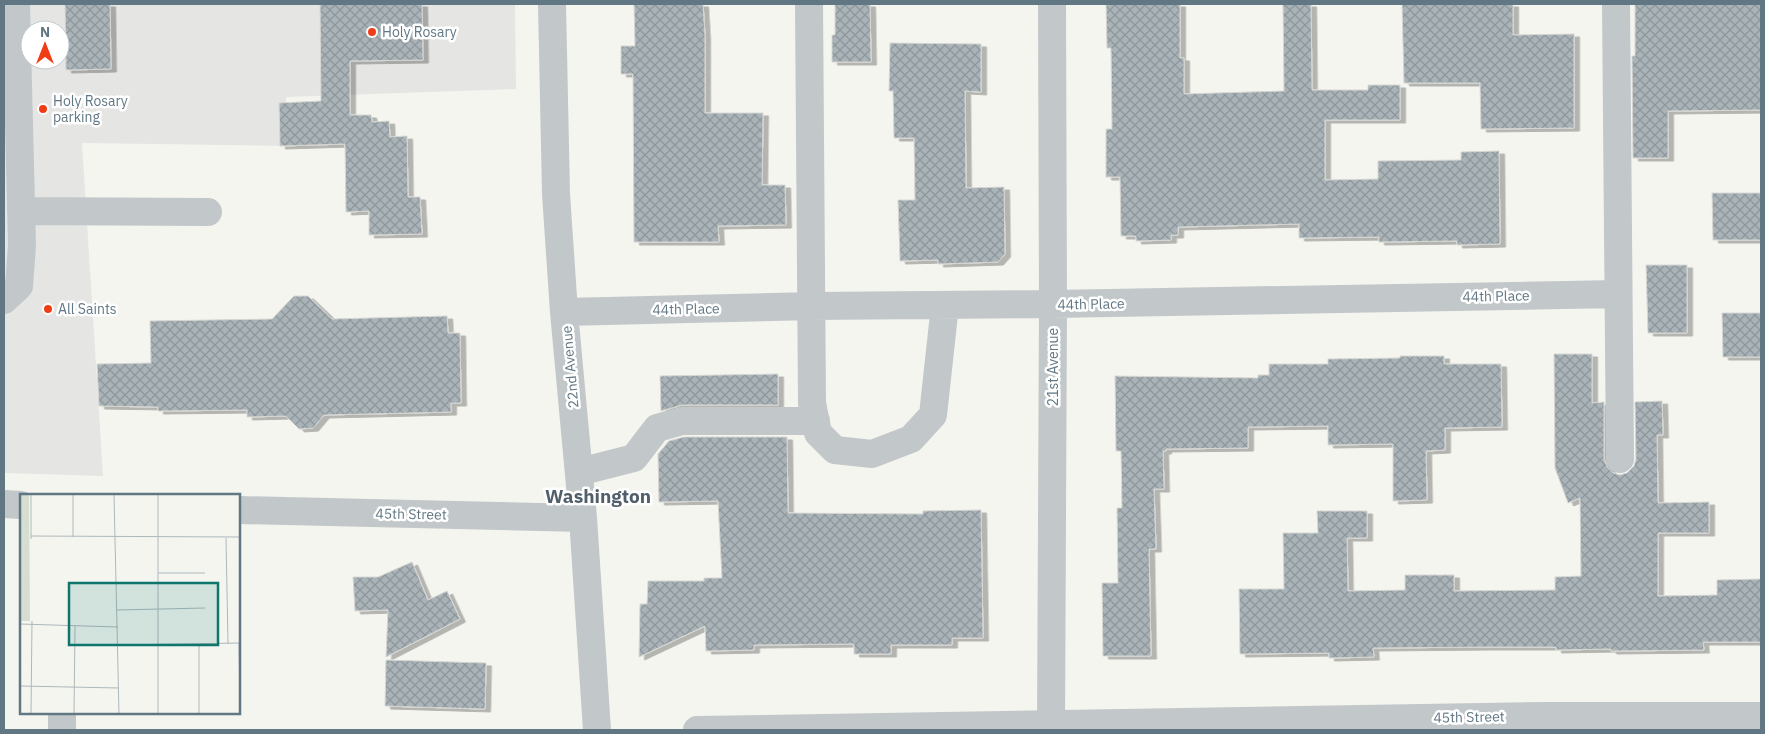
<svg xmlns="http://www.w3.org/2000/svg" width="1765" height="734" viewBox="0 0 1765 734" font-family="'IBM Plex Sans',sans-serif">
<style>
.built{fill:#e5e6e4;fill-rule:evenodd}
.building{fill:url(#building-cross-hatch);stroke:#d6d6d3;filter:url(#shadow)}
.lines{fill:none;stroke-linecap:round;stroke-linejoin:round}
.minor{stroke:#c2c7c9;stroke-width:28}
.poi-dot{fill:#f03d16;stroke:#fff;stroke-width:2}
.labels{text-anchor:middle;stroke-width:5;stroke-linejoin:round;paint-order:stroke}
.poi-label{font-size:14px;fill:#617784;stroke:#fff;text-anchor:start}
.street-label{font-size:14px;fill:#617784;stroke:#fff}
.district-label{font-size:19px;font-weight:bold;fill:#505f69;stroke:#fff}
.inset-road{fill:none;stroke:#adb8bb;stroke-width:1}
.view{fill:#0f766e;fill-opacity:0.15;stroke:#0f766e;stroke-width:2.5}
.inset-edge{fill:none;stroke:#617784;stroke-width:2.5}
</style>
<defs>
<pattern id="building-cross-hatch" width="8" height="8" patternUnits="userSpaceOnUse" patternTransform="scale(1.25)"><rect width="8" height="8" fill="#aab4b8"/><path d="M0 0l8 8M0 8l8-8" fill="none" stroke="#8e979b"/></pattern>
<filter id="shadow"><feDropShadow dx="5.5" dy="3" stdDeviation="0" flood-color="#0004"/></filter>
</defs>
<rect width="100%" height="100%" fill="#f5f5f0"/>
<path class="built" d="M 4,4 L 515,4 L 516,89 L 286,97 L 287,146 L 82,143 L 103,476 L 4,473 ZM 30,30 L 60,30 L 60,60 L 30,60 Z"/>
<path class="building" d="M 65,4 L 110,4 L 111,69 L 66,70 Z
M 320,4 L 422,4 L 423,60 L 350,61 L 350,115 L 371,115 L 372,122 L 389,121 L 390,137 L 407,136 L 408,197 L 420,197 L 422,234 L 369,235 L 369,211 L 346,212 L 345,144 L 280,146 L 279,103 L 321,101 Z
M 634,4 L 703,4 L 705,36 L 705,113 L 763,113 L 762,185 L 785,185 L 786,225 L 718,226 L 719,242 L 634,242 L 633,74 L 621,74 L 621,46 L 635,46 Z
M 835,4 L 870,4 L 871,62 L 832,62 L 832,35 L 835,35 Z
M 1106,4 L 1180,4 L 1180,58 L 1184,58 L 1184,94 L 1284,91 L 1283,4 L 1311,4 L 1312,90 L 1368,90 L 1368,85 L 1400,85 L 1400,120 L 1325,120 L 1325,180 L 1378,179 L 1378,161 L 1461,160 L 1461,152 L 1499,151 L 1500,244 L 1457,245 L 1457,241 L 1379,242 L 1379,237 L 1299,238 L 1299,224 L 1178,227 L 1178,235 L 1171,235 L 1171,240 L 1136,241 L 1136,236 L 1121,236 L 1120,177 L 1106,177 L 1106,129 L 1112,129 L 1111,48 L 1107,48 Z
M 1402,4 L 1513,4 L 1513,35 L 1574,34 L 1574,128 L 1481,129 L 1480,83 L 1404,83 Z
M 1635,4 L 1761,4 L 1761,110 L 1668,111 L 1668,158 L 1633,158 L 1632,56 L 1635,56 Z
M 890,43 L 981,44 L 981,92 L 965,91 L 966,188 L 1004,187 L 1005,254 L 998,262 L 938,264 L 938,260 L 900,261 L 898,200 L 915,200 L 914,138 L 894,138 L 893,91 L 889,91 Z
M 1712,193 L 1761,193 L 1761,240 L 1713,240 Z
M 1646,265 L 1687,265 L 1687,333 L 1648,333 Z
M 294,296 L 308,296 L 332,319 L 447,316 L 448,333 L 460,333 L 461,403 L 451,403 L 451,412 L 324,415 L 313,428 L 299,429 L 286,416 L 247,417 L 247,410 L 158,411 L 158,407 L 99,406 L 97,364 L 151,363 L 150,321 L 272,319 Z
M 1722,313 L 1761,313 L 1761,357 L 1723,357 Z
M 1554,354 L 1592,354 L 1592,403 L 1604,402 L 1604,459 L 1607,467 L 1613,473 L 1620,475 L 1627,473 L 1634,466 L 1636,459 L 1635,402 L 1662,401 L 1663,435 L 1657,435 L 1658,503 L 1709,502 L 1709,533 L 1658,533 L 1658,596 L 1717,595 L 1717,580 L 1761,579 L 1761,642 L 1703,642 L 1704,650 L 1611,651 L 1611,649 L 1556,650 L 1556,647 L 1487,647 L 1373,648 L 1374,657 L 1329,658 L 1329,653 L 1240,654 L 1239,589 L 1284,589 L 1283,533 L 1318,533 L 1317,511 L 1367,511 L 1367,538 L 1347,538 L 1348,591 L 1405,590 L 1405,575 L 1454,575 L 1454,591 L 1555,590 L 1555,577 L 1581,576 L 1580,498 L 1568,503 L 1555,468 Z
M 1400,356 L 1444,356 L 1444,364 L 1501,364 L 1502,427 L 1445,428 L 1445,450 L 1426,451 L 1427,500 L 1393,501 L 1393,444 L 1328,445 L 1328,426 L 1248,427 L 1248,448 L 1166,449 L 1166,451 L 1163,451 L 1164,489 L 1154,489 L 1156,549 L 1149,549 L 1151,656 L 1103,656 L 1102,583 L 1118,583 L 1117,508 L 1122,508 L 1121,451 L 1116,451 L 1115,376 L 1258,378 L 1258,375 L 1269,375 L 1269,364 L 1328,364 L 1328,359 L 1400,358 Z
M 778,374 L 778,405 L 682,405 L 661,411 L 660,376 Z
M 684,437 L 787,437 L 788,513 L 923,514 L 923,511 L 981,510 L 983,638 L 952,638 L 952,645 L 891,645 L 891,654 L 854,654 L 854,644 L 754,645 L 754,650 L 706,651 L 705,626 L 639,657 L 640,604 L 647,604 L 648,581 L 704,581 L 704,578 L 722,578 L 718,501 L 659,502 L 658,454 L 669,441 Z
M 412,562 L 428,600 L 447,591 L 460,619 L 386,657 L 388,610 L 355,611 L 353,577 L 378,577 Z
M 386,660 L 486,663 L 485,709 L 385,706 Z"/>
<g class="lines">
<path class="minor" d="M 552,4 L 556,194 L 564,312 L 583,518 L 597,730
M 809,4 L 812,403 L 818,433 L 835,450 L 872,454 L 911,439 L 933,415 L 945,305
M 1616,4 L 1620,459
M 21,211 L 208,212
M 4,300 L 19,286 L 22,245 L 16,4
M 564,312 L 812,306 L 1053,304 L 1618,294
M 579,472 L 634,458 L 657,428 L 682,421 L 816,421
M 4,504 L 21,505
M 239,510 L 583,518
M 62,730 L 62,713
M 697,730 L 1542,716 L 1761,716
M 1051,730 L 1053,304 L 1052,4"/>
</g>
<g class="poi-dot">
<circle cx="372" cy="32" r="5"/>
<circle cx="43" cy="109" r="5"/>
<circle cx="48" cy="309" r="5"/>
</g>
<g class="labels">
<g class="poi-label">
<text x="382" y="37">Holy Rosary</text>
<text x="53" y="106">Holy Rosary<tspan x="53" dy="16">parking</tspan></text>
<text x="58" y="314">All Saints</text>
</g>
<g class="street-label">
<text transform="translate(1496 296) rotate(-1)" y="5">44th Place</text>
<text transform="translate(1091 304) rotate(-1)" y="5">44th Place</text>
<text transform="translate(686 309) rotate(-1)" y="5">44th Place</text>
<text transform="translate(570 367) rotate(-95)" y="5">22nd Avenue</text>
<text transform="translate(1053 367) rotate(-90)" y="5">21st Avenue</text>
<text transform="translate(411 514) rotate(1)" y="5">45th Street</text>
<text transform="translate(1469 717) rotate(-1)" y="5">45th Street</text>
</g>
<g class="district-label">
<text x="598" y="503">Washington</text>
</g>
</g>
<g transform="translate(20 494)">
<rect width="220" height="220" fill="#f5f5f0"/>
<path d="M 0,0 L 9,0 L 10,127 L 0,127 Z" fill="#d6ddd1"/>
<path class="inset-road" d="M 11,0 L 11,45M 94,0 L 99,220M 138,0 L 138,220M 11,42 L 220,43M 53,43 L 53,0M 206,44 L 208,150M 138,79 L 185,79M 97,116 L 185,114M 0,130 L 98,133M 219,149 L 220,208M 179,150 L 179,220M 100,151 L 220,149M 0,192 L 99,194M 11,220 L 12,127M 54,220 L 55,132"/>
<path class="view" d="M 49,89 L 198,89 L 198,151 L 49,151 Z"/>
<rect width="220" height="220" class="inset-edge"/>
</g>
<rect width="1765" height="734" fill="none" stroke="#617784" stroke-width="10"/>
<g transform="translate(45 45)"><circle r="24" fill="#ffffff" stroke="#c0c9ce"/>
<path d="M0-4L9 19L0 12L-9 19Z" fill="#f03d16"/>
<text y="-8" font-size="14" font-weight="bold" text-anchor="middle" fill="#617784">N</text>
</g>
</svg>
